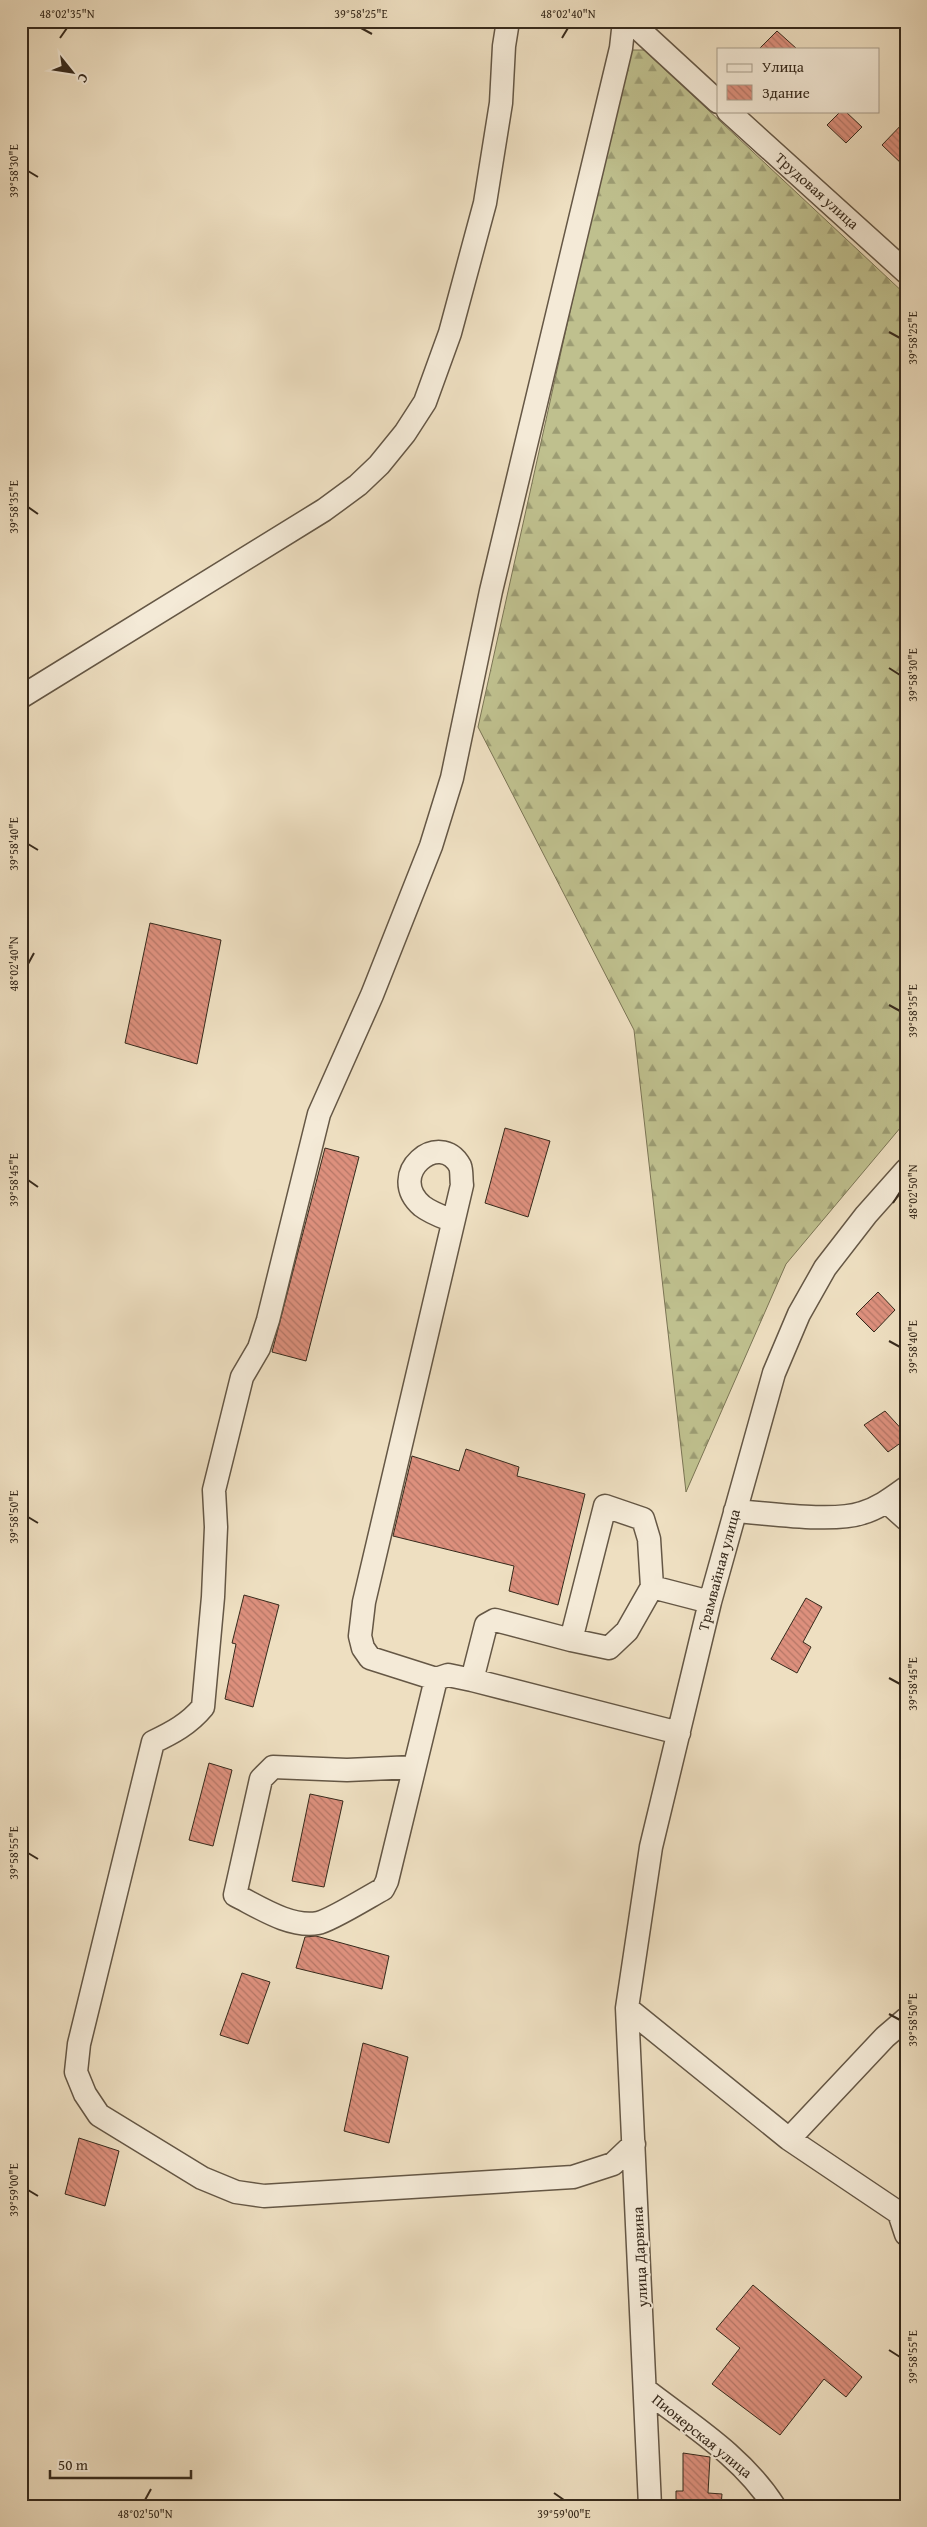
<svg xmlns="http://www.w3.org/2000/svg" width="927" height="2527" viewBox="0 0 927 2527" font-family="'Gentium Book Plus',serif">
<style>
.forest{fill:url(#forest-firs);stroke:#7b7555}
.building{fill:url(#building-back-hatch);stroke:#372a1c}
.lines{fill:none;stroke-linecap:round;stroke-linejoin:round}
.minor-casing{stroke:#655745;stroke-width:25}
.minor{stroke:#f4ead7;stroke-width:22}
.ticks{fill:none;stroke:#372a1c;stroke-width:2}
.labels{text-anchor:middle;stroke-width:4;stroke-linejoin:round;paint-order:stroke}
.street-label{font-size:15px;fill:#372a1c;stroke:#f4ead7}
.neatline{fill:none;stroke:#372a1c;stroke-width:2}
.ticks-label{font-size:12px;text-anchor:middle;fill:#372a1c}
</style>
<defs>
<pattern id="forest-firs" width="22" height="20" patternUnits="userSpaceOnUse" patternTransform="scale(1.25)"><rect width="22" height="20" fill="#bfc08e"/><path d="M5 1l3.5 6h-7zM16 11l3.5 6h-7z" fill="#9c9c73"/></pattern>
<pattern id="building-back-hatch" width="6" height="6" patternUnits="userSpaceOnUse" patternTransform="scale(1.25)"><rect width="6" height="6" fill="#dd907d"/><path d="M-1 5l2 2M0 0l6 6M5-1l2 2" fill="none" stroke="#b47666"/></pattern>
</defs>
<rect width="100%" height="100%" fill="#eedfc1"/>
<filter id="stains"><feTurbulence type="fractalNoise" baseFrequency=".004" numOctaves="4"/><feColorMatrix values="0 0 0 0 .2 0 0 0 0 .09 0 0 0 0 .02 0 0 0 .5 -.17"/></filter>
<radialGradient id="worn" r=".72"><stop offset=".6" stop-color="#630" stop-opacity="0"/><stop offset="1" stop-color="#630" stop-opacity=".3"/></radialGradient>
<path class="forest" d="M 632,50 L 644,50 L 906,295 L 906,1121 L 786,1264 L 686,1492 L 634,1030 L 478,727 L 625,63 Z"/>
<path class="building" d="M 777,31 L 797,49 L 759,49 Z
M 841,111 L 845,111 L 862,127 L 846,143 L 827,125 Z
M 906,120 L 906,168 L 882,145 Z
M 150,923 L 221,940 L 197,1064 L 125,1043 Z
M 505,1128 L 550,1141 L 528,1217 L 485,1203 Z
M 325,1148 L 359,1157 L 306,1361 L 272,1352 Z
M 878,1292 L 895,1310 L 874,1332 L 856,1314 Z
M 885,1411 L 906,1434 L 906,1439 L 888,1452 L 864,1425 Z
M 466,1449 L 519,1467 L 517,1476 L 585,1494 L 558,1605 L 509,1591 L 514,1566 L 393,1536 L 412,1456 L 459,1471 Z
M 244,1595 L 279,1605 L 253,1707 L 225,1699 L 236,1644 L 232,1643 Z
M 806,1598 L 822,1607 L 803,1642 L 811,1647 L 797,1673 L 771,1659 Z
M 209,1763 L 232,1770 L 213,1846 L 189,1840 Z
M 310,1794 L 343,1801 L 324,1887 L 292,1881 Z
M 316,1936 L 389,1956 L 382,1989 L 296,1968 L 305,1937 Z
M 242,1973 L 270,1982 L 248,2044 L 220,2035 Z
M 363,2043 L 408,2057 L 389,2143 L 344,2131 Z
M 79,2138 L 119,2151 L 105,2206 L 65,2194 Z
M 753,2285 L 862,2377 L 846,2397 L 824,2379 L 780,2435 L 712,2384 L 740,2348 L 716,2329 Z
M 683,2453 L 710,2457 L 708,2493 L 722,2494 L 721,2506 L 676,2506 L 676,2491 L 683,2491 Z"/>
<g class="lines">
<defs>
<path id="minor" d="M 624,21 L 621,48 L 491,591 L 452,778 L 431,846 L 372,995 L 319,1114 L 268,1320 L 259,1348 L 242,1377 L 214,1490 L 216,1527 L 213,1597 L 203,1707 C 189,1724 172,1733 153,1742 L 79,2044 L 76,2072 L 85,2094 L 99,2115 L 202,2178 L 236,2192 L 264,2196 L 573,2177 L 613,2164 L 634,2144
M 630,21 L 718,102
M 728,111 L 906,272
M 21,697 L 324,510 L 358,485 L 379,465 L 405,433 L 425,402 L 450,333 L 485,203 L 501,103 L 504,46 L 508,21
M 887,1502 L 906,1519
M 735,1511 C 767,1513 833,1523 862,1513 C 879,1508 892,1498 906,1488
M 652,1587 L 627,1631 L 609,1648 L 571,1640 L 605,1506 L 643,1519 L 649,1539 L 652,1587 L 710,1602
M 436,1679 L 370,1658 L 363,1648 L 360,1636 L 364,1602 L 462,1185 C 461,1179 462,1171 460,1166 C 440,1129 385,1174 422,1206 C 431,1213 443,1217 453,1221
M 472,1680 L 679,1733
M 414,1767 L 347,1770 L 273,1767 L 261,1779 L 235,1895 C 259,1907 290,1928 318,1923 C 330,1921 370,1896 383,1889 L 387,1881 L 436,1679 L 448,1675 L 472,1680 L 486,1625 L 495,1620 L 571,1640
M 627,2008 L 789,2139 L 899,2213 L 906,2234
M 789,2139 L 885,2037 L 906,2019
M 647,2391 C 691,2425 743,2457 774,2506
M 650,2506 L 627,2008 L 651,1847 L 710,1602 L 774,1373 L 799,1314 L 825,1268 L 866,1215 L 906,1170"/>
</defs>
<use href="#minor" class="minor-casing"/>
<use href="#minor" class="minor"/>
</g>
<path class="ticks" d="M 361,28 L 372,34M 60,38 L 67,28M 562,38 L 568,28M 28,171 L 38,177M 889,332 L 900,338M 28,507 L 38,514M 889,668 L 900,675M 28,844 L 38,850M 28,964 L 34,953M 889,1005 L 900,1011M 28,1180 L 38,1187M 893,1203 L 900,1192M 889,1341 L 900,1347M 28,1517 L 38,1523M 889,1678 L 900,1684M 28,1853 L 38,1859M 889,2014 L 900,2020M 28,2190 L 38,2196M 889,2350 L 900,2357M 554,2493 L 564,2500M 145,2500 L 151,2489"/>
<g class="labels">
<g class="street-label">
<text transform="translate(817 191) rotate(42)" y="5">Трудовая улица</text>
<text transform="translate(719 1570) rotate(-75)" y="5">Трамвайная улица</text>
<text transform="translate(640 2257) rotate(-93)" y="5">улица Дарвина</text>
<text transform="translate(702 2436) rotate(39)" y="5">Пионерская улица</text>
</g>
</g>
<rect width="927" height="2527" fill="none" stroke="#eedfc1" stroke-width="55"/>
<rect x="717" y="48" width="162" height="65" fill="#f4ead7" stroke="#a89d8c"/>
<rect x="727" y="64" width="25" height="8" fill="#f4ead7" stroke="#a89d8c"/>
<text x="762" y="72" font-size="15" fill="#372a1c">Улица</text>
<rect x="727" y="85" width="25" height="15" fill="url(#building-back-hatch)" stroke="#a89d8c"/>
<text x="762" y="98" font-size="15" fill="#372a1c">Здание</text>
<g transform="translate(72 72) rotate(120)" stroke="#f4ead7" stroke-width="4" paint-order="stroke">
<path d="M0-4L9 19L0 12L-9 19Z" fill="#372a1c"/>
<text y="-8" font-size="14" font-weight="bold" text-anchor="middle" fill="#372a1c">С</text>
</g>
<path d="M50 2470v8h141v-8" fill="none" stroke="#372a1c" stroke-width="2.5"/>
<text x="58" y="2470" font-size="15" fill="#372a1c" stroke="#f4ead7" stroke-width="4" paint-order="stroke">50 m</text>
<rect x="28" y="28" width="872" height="2472" class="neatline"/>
<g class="ticks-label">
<text x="67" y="18">48°02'35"N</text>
<text x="361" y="18">39°58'25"E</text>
<text x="568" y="18">48°02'40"N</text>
<text transform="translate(14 171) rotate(-90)" y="4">39°58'30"E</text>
<text transform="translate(913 338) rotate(-90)" y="4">39°58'25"E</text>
<text transform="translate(14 507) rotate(-90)" y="4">39°58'35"E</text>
<text transform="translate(913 675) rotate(-90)" y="4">39°58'30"E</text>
<text transform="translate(14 844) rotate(-90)" y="4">39°58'40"E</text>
<text transform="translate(14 964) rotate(-90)" y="4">48°02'40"N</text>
<text transform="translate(913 1011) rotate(-90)" y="4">39°58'35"E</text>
<text transform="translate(14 1180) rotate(-90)" y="4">39°58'45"E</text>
<text transform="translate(913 1192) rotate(-90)" y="4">48°02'50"N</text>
<text transform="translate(913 1347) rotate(-90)" y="4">39°58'40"E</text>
<text transform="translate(14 1517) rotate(-90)" y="4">39°58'50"E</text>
<text transform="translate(913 1684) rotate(-90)" y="4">39°58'45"E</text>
<text transform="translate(14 1853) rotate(-90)" y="4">39°58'55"E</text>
<text transform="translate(913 2020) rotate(-90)" y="4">39°58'50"E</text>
<text transform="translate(14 2190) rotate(-90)" y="4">39°59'00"E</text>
<text transform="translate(913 2357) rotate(-90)" y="4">39°58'55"E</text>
<text x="145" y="2518">48°02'50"N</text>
<text x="564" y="2518">39°59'00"E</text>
</g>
<rect width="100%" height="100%" filter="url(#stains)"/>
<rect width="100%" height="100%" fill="url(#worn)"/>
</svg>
